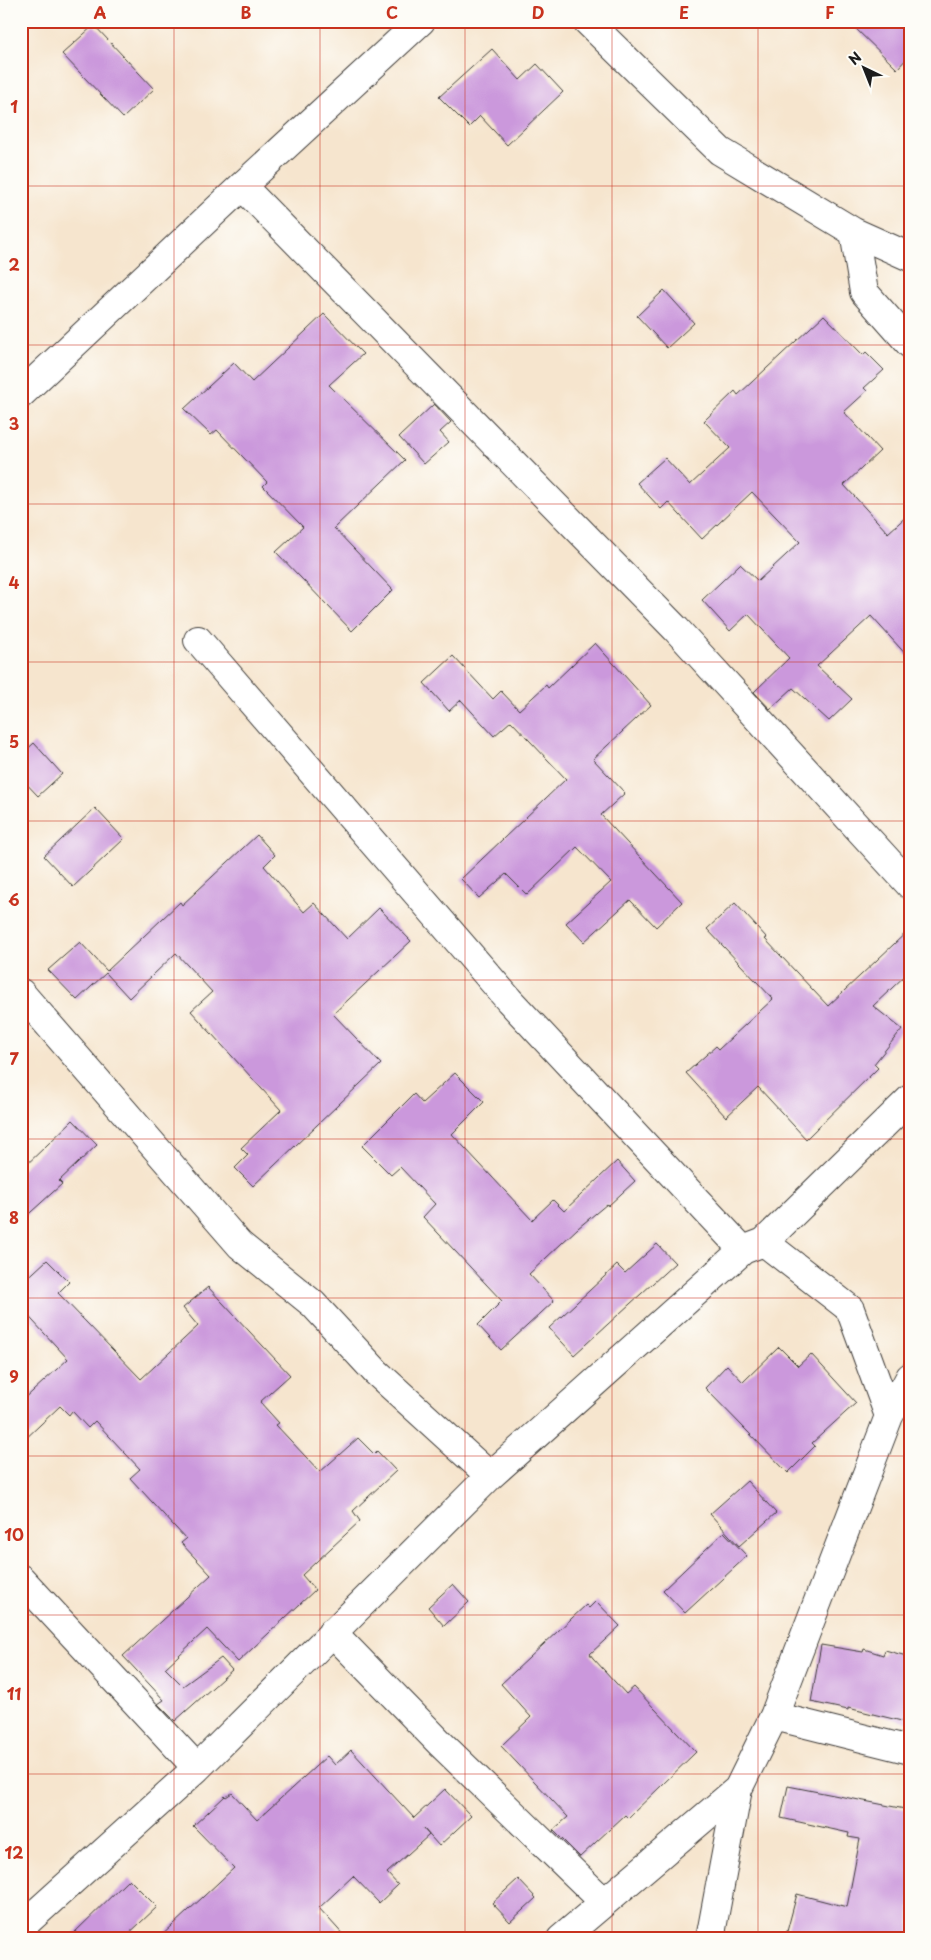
<svg xmlns="http://www.w3.org/2000/svg" width="931" height="1960" viewBox="0 0 931 1960" font-family="'Playpen Sans',sans-serif">
<style>
.building{fill:#cb98dc}
.lines{fill:none;stroke-linecap:round;stroke-linejoin:round}
.minor-casing{stroke:#3d3a37;stroke-width:30}
.minor{stroke:#fff;stroke-width:28}
.grid{fill:none;stroke:#c8321e;stroke-width:1;stroke-opacity:0.55}
.neatline{fill:none;stroke:#c8321e;stroke-width:2}
.grid-label{font-size:16px;text-anchor:middle;font-weight:bold;fill:#c8321e}
</style>
<rect width="100%" height="100%" fill="#fdfcf7"/>
<filter id="ink" filterUnits="userSpaceOnUse"><feTurbulence type="fractalNoise" baseFrequency=".02" numOctaves="2"/><feDisplacementMap in="SourceGraphic" scale="10" xChannelSelector="R" yChannelSelector="G"/><feConvolveMatrix kernelMatrix="1 2 1 2 8 2 1 2 1" color-interpolation-filters="sRGB"/></filter>
<filter id="wash" filterUnits="userSpaceOnUse"><feTurbulence type="fractalNoise" baseFrequency=".0096" numOctaves="4" result="noise"/><feDisplacementMap in="SourceGraphic" scale="20" xChannelSelector="R" yChannelSelector="G"/><feGaussianBlur stdDeviation="1.12" result="paint"/><feColorMatrix in="noise" values="0 0 0 0 0 0 0 0 0 0 0 0 0 0 0 0 0 1.4 0 .05"/><feComposite in="paint" operator="in"/></filter>
<g filter="url(#wash)">
<rect width="100%" height="100%" fill="#f6e5ce"/>
<g id="blocks">
<path class="building" d="M 848,21 L 910,21 L 910,55 L 897,69 Z
M 94,25 L 154,89 L 123,118 L 62,54 Z
M 492,49 L 520,80 L 537,64 L 563,92 L 507,145 L 480,116 L 469,127 L 439,97 Z
M 664,290 L 694,323 L 667,348 L 637,316 Z
M 324,314 L 363,354 L 329,385 L 405,460 L 334,528 L 393,590 L 352,631 L 276,552 L 303,527 L 263,486 L 267,482 L 217,430 L 211,435 L 184,409 L 234,363 L 252,382 Z
M 824,315 L 863,355 L 866,352 L 884,370 L 864,388 L 867,391 L 844,412 L 880,451 L 844,485 L 888,533 L 910,513 L 910,659 L 871,616 L 817,666 L 852,699 L 829,721 L 793,688 L 770,709 L 754,692 L 789,658 L 748,614 L 730,631 L 702,600 L 740,564 L 758,581 L 800,542 L 752,492 L 702,539 L 668,502 L 661,509 L 637,483 L 665,458 L 690,485 L 730,448 L 704,421 L 735,391 L 738,395 Z
M 434,404 L 451,422 L 440,432 L 449,442 L 424,464 L 399,437 Z
M 595,643 L 651,705 L 593,759 L 625,793 L 601,815 L 682,902 L 656,927 L 630,900 L 584,942 L 566,923 L 611,882 L 577,847 L 527,895 L 506,874 L 479,898 L 461,879 L 566,779 L 511,721 L 494,736 L 461,700 L 449,711 L 424,683 L 453,656 L 493,699 L 501,691 L 519,710 L 546,685 L 548,688 Z
M 34,743 L 62,774 L 38,796 L 21,778 L 21,755 Z
M 95,808 L 124,839 L 73,887 L 44,856 Z
M 257,835 L 275,855 L 264,866 L 304,912 L 314,903 L 347,939 L 379,908 L 411,941 L 333,1014 L 381,1064 L 253,1186 L 235,1168 L 248,1155 L 241,1148 L 281,1110 L 191,1011 L 212,992 L 176,953 L 129,998 L 106,973 L 77,1000 L 48,970 L 80,942 L 107,971 L 180,902 L 182,905 Z
M 735,903 L 767,938 L 765,939 L 828,1006 L 910,929 L 910,971 L 873,1006 L 902,1029 L 874,1064 L 878,1068 L 806,1139 L 758,1087 L 726,1117 L 686,1073 L 716,1046 L 719,1049 L 773,999 L 707,929 Z
M 455,1073 L 484,1102 L 452,1134 L 532,1220 L 553,1200 L 564,1211 L 617,1161 L 635,1181 L 608,1206 L 607,1204 L 578,1228 L 529,1274 L 554,1301 L 501,1350 L 478,1325 L 502,1301 L 423,1217 L 435,1204 L 400,1167 L 391,1175 L 362,1146 L 414,1094 L 422,1103 Z
M 73,1120 L 97,1145 L 59,1181 L 62,1184 L 21,1221 L 21,1170 Z
M 657,1244 L 675,1263 L 574,1355 L 549,1328 L 617,1265 L 625,1273 Z
M 47,1260 L 69,1282 L 58,1293 L 141,1379 L 198,1326 L 183,1308 L 208,1287 L 290,1375 L 260,1402 L 279,1423 L 276,1425 L 320,1472 L 358,1438 L 374,1454 L 377,1451 L 396,1471 L 353,1511 L 360,1521 L 302,1575 L 315,1590 L 238,1662 L 207,1629 L 165,1668 L 183,1686 L 221,1658 L 232,1670 L 175,1721 L 158,1704 L 164,1700 L 123,1656 L 211,1575 L 181,1543 L 186,1539 L 130,1478 L 140,1469 L 95,1421 L 88,1428 L 72,1411 L 69,1415 L 60,1406 L 21,1443 L 21,1402 L 68,1359 L 21,1308 L 21,1284 Z
M 779,1347 L 798,1366 L 811,1354 L 856,1403 L 812,1443 L 815,1446 L 788,1473 L 705,1388 L 727,1365 L 743,1382 Z
M 747,1481 L 776,1513 L 739,1546 L 710,1514 Z
M 724,1532 L 747,1556 L 685,1613 L 663,1590 Z
M 453,1584 L 469,1602 L 444,1626 L 428,1607 Z
M 596,1601 L 620,1626 L 590,1654 L 593,1658 L 626,1694 L 634,1687 L 696,1752 L 628,1818 L 625,1815 L 580,1857 L 553,1830 L 568,1817 L 501,1746 L 531,1717 L 501,1684 L 586,1605 L 589,1608 Z
M 821,1645 L 863,1652 L 864,1649 L 883,1655 L 885,1650 L 910,1657 L 910,1723 L 848,1708 L 848,1710 L 811,1702 Z
M 351,1750 L 414,1818 L 445,1789 L 471,1816 L 439,1846 L 423,1828 L 429,1835 L 387,1873 L 398,1885 L 379,1903 L 353,1876 L 319,1908 L 347,1939 L 158,1939 L 234,1868 L 193,1826 L 225,1796 L 226,1797 L 232,1793 L 257,1820 L 327,1756 L 335,1765 Z
M 788,1786 L 910,1810 L 910,1939 L 785,1939 L 797,1894 L 847,1907 L 860,1839 L 848,1837 L 849,1833 L 781,1818 Z
M 129,1879 L 157,1907 L 123,1939 L 68,1939 Z
M 518,1879 L 536,1898 L 510,1922 L 492,1903 Z"/>
</g>
</g>
<g filter="url(#ink)">
<use href="#blocks" fill-opacity="0" stroke="#3d3a37" stroke-width="1"/>
<g class="lines">
<defs>
<path id="minor" d="M 587,21 L 720,151 L 854,232 L 910,257
M 242,186 L 676,629 L 910,885
M 854,232 L 864,292 L 910,344
M 21,394 L 242,186 L 421,21
M 198,640 L 509,1000 L 743,1250
M 21,993 L 240,1245 L 313,1304 L 376,1372 L 490,1476
M 764,1242 L 850,1309 L 889,1416
M 21,1579 L 197,1768
M 332,1632 L 441,1744 L 603,1901
M 774,1716 L 910,1750
M 21,1927 L 197,1768 L 490,1476 L 743,1250 L 764,1242 L 910,1099
M 561,1939 L 738,1789 L 774,1716 L 889,1416 L 910,1377
M 710,1939 L 738,1789"/>
</defs>
<use href="#minor" class="minor-casing"/>
<use href="#minor" class="minor"/>
</g>
</g>
<path class="grid" d="M 174,21 L 174,1939M 320,21 L 320,1939M 465,21 L 465,1939M 612,21 L 612,1939M 758,21 L 758,1939M 21,186 L 910,186M 21,345 L 910,345M 21,504 L 910,504M 21,662 L 910,662M 21,821 L 910,821M 21,980 L 910,980M 21,1139 L 910,1139M 21,1298 L 910,1298M 21,1456 L 910,1456M 21,1615 L 910,1615M 21,1774 L 910,1774"/>
<rect width="931" height="1960" fill="none" stroke="#fdfcf7" stroke-width="55"/>
<g transform="translate(864 68) rotate(317)" stroke="#fdfcf7" stroke-width="4" paint-order="stroke">
<path d="M0-4L9 19L0 12L-9 19Z" fill="#1c1c1c"/>
<text y="-8" font-size="14" font-weight="bold" text-anchor="middle" fill="#1c1c1c">N</text>
</g>
<rect x="28" y="28" width="876" height="1904" class="neatline"/>
<g class="grid-label">
<text x="100" y="19">A</text>
<text x="246" y="19">B</text>
<text x="392" y="19">C</text>
<text x="538" y="19">D</text>
<text x="684" y="19">E</text>
<text x="830" y="19">F</text>
<text x="14" y="113">1</text>
<text x="14" y="271">2</text>
<text x="14" y="430">3</text>
<text x="14" y="589">4</text>
<text x="14" y="748">5</text>
<text x="14" y="906">6</text>
<text x="14" y="1065">7</text>
<text x="14" y="1224">8</text>
<text x="14" y="1383">9</text>
<text x="14" y="1541">10</text>
<text x="14" y="1700">11</text>
<text x="14" y="1859">12</text>
</g>
</svg>
